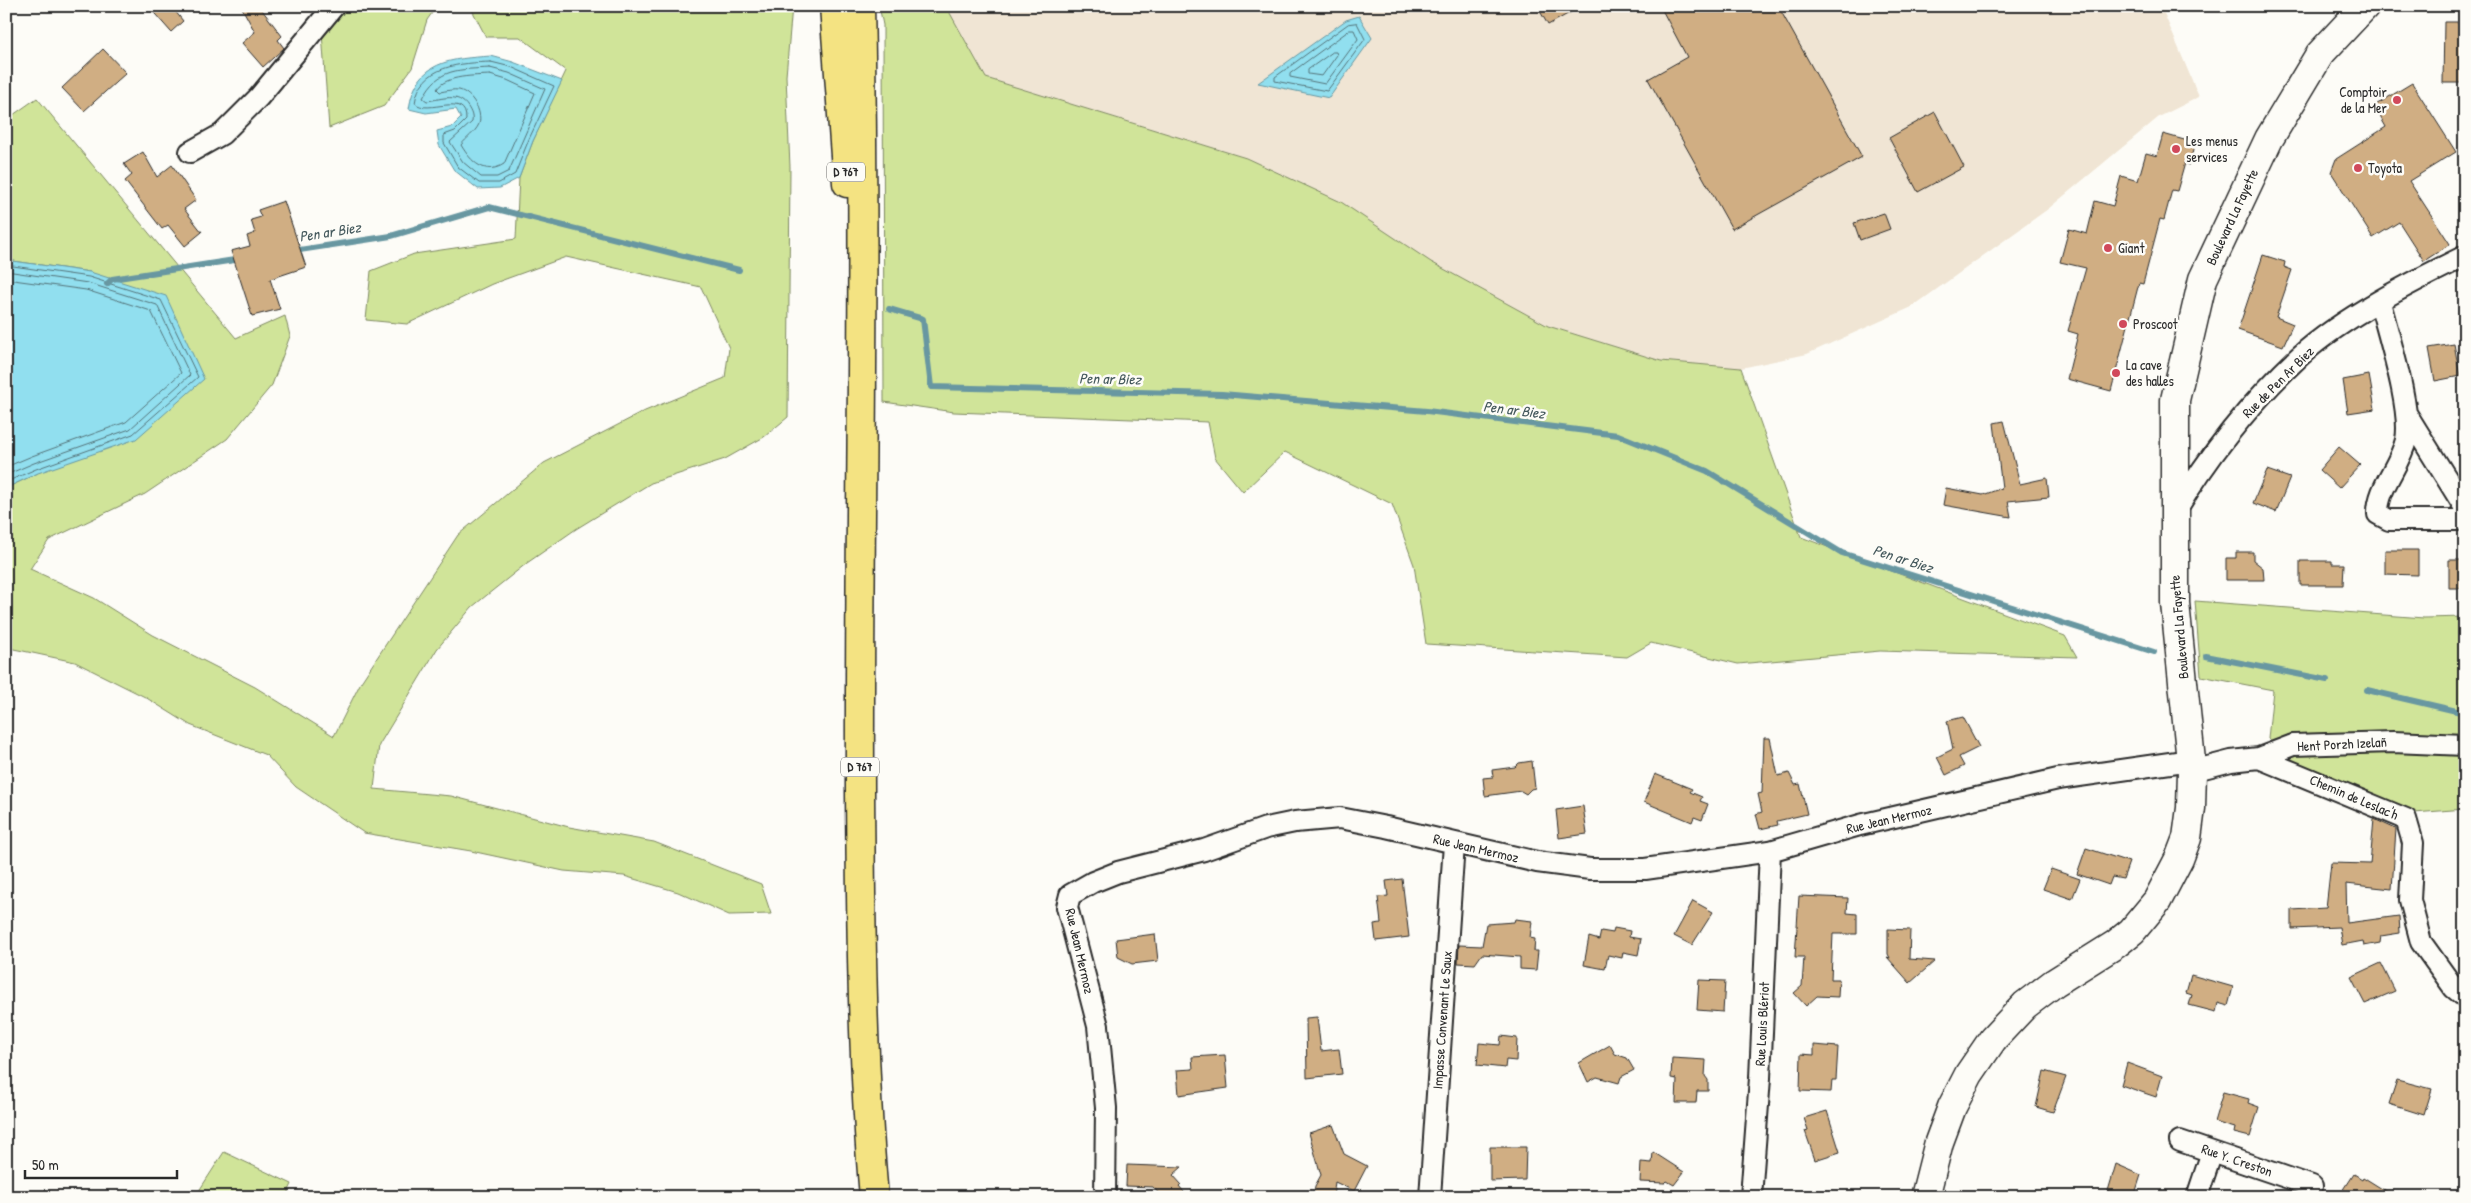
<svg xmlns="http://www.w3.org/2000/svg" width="2471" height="1203" viewBox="0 0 2471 1203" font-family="'Patrick Hand',sans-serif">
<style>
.built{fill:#f0e5d4}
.green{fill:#d0e499;stroke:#7e8862}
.water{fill:#91dfef;stroke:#6897a1}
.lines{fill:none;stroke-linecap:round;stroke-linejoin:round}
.shore{stroke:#547379;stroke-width:1}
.stream{stroke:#6897a1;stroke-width:6}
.building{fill:#d0ae83;stroke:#2b2b2b}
.street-casing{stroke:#2b2b2b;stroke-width:24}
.secondary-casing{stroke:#2b2b2b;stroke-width:31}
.primary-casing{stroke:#2b2b2b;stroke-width:31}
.street{stroke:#fdfcf7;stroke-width:20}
.secondary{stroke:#fdfcf7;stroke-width:28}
.primary{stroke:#f4e382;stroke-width:28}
.poi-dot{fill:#d1495b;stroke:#fdfcf7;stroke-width:2}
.labels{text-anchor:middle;stroke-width:5;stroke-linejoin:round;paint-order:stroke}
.shield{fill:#fdfcf7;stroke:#6a6a68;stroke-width:1}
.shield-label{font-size:12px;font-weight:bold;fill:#2b2b2b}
.poi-label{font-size:14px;fill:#2b2b2b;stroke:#fdfcf7;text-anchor:start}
.street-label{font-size:14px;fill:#2b2b2b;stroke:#fdfcf7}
.water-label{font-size:15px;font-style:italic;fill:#44585c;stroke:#fdfcf7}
</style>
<rect width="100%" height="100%" fill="#fdfcf7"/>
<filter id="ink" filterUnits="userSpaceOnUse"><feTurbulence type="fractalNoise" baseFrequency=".02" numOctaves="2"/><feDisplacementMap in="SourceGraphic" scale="10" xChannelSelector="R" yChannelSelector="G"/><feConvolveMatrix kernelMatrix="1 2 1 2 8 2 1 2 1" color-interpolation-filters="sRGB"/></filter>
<g filter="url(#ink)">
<path class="built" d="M 946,6 L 2161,6 L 2199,97 L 2159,117 L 2048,209 L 1912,307 L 1807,354 L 1741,368 L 1661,361 L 1548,326 L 1431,262 L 1341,202 L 1246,158 L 986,78 Z"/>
<path class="green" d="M 320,6 L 437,6 L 427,20 L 412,68 L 384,106 L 329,128 Z
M 470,6 L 792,6 L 786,76 L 790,167 L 788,417 L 764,437 L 725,459 L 651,483 L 576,529 L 527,563 L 472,607 L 437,649 L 379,745 L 374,789 L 451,796 L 569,827 L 654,842 L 761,884 L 771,914 L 729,915 L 678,892 L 624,876 L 564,871 L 471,851 L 364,833 L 296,787 L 266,755 L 190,725 L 145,697 L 75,662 L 9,648 L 6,650 L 6,488 L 38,473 L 90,272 L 6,260 L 6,120 L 37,98 L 236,338 L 285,316 L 290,336 L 272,385 L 227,439 L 145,494 L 49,540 L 30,569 L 94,598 L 153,635 L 255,687 L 334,736 L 361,682 L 458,535 L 544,463 L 645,411 L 725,378 L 729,348 L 701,287 L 566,257 L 492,284 L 407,324 L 366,320 L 371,271 L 414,254 L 516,239 L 519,178 L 533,141 L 566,71 L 520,37 L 486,37 Z
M 879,6 L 946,6 L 986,78 L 1246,158 L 1341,202 L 1431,262 L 1548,326 L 1661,361 L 1741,368 L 1801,537 L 2065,636 L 2077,657 L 1880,651 L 1738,664 L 1651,643 L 1627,657 L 1426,644 L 1414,565 L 1392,504 L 1285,452 L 1243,492 L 1215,458 L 1208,422 L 954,412 L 884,402 L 883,25 Z
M 2195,601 L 2424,618 L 2465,617 L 2465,809 L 2414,813 L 2292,760 L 2268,739 L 2273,690 L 2201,676 Z
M 224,1152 L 292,1184 L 286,1197 L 195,1197 Z"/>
<path class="water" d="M 1359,16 L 1372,38 L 1329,98 L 1258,83 L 1346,20 Z
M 491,56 L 513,62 L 562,81 L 533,141 L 519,178 L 500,188 L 478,189 L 454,170 L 439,145 L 437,131 L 452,127 L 461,118 L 456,109 L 426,113 L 409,109 C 416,60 451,59 491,56 Z
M 6,260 L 90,272 L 166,296 L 204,379 L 136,439 L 38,473 L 6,488 Z"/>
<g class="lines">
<path class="shore" d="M 1357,23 L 1365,39 L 1327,91 L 1275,81 L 1275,77 L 1348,24 Z
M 1350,30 L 1354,30 L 1358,39 L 1325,84 L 1290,77 L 1290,74 Z
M 1333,52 L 1336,52 L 1337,55 L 1322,76 L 1308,74 L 1308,70 Z
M 491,62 L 511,67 L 554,86 L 529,139 L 515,174 L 499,183 L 479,183 L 458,167 L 444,143 L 444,135 L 455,131 L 466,120 C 467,90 427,116 415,103 C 420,65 461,63 491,62 Z
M 490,68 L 509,73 L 545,89 L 509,171 L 497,177 L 481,177 L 463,162 L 450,142 L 472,122 C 473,116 471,112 468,107 C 458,92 442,99 427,101 L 423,98 C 438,67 460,70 490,68 Z
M 490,75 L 507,80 L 535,93 L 504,164 C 485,176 471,162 461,145 C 466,138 475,133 479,124 C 483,112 472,93 459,90 C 453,89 446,91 440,92 L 437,89 C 446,75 475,76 490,75 Z
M 6,265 L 89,277 L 161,300 L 198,377 L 133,434 L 36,469 L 6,482
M 6,271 L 88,283 L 157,305 L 190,375 L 130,429 L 34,463 L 6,475
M 6,279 L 86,290 L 151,311 L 181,373 L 126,422 L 32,456 L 6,467"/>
<path class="stream" d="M 293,251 L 391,236 L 489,207 L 739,270
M 107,284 L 112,279 L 241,259
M 889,309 L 923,319 L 931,387 L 1222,394 L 1427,411 L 1618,435 L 1707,471 L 1842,553 L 2154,652
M 2206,656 L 2327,680
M 2367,690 L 2465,713"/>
</g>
<path class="building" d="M 148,6 L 171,6 L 183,21 L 171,32 Z
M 241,6 L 259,6 L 282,36 L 278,40 L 284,48 L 263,67 L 242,43 L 255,32 Z
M 1537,6 L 1582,6 L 1548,25 Z
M 1660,6 L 1778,6 L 1862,157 L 1732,229 L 1648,79 L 1687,57 Z
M 2444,22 L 2465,22 L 2465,83 L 2443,83 Z
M 103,49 L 126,73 L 84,111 L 62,88 Z
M 2412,83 L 2456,152 L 2409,181 L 2450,244 L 2424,261 L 2399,222 L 2373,238 L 2331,172 L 2336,159 L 2386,127 L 2374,106 Z
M 1935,112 L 1964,167 L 1918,192 L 1889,138 Z
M 2163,134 L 2195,143 L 2189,165 L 2185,163 L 2177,191 L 2172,190 L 2164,220 L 2160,219 L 2143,284 L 2139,283 L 2111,391 L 2067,379 L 2078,334 L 2068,331 L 2086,268 L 2060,262 L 2069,229 L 2087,234 L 2095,201 L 2113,206 L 2121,176 L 2138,181 L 2146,153 L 2157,156 Z
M 143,152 L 157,177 L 172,165 L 196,200 L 184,209 L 202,232 L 185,246 L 168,225 L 162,229 L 125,181 L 132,175 L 124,164 Z
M 284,201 L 306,267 L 270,279 L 280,309 L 252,316 L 231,251 L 250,246 L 247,236 L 255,233 L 251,220 L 261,217 L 258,210 Z
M 1884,213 L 1890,229 L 1860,240 L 1854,223 Z
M 2263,255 L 2285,262 L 2284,267 L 2292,270 L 2276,317 L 2293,324 L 2283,346 L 2238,330 Z
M 2454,344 L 2460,376 L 2435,381 L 2429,348 Z
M 2369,375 L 2375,409 L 2348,413 L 2343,380 Z
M 2004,421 L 2020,484 L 2047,478 L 2049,497 L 2008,501 L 2011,517 L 1943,505 L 1946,488 L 1983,495 L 2002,488 L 1994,423 Z
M 2339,447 L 2360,465 L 2339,488 L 2319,470 Z
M 2267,470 L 2290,478 L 2276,512 L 2253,503 Z
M 2385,550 L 2418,550 L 2418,575 L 2385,574 Z
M 2236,552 L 2253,552 L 2253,560 L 2263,568 L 2264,580 L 2226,580 L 2226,558 L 2236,558 Z
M 2449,560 L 2465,560 L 2465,588 L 2449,588 Z
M 2300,561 L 2332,561 L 2332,564 L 2344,564 L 2343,585 L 2300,585 Z
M 1963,717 L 1979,747 L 1959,757 L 1964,766 L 1946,775 L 1937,757 L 1953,749 L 1947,721 Z
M 1764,738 L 1770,738 L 1778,776 L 1789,773 L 1795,785 L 1800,784 L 1807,814 L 1777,821 L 1778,825 L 1760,829 L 1756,814 L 1762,812 L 1758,794 L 1762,793 Z
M 1532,761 L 1535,788 L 1531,789 L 1526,794 L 1521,791 L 1485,796 L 1483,778 L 1493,777 L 1492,770 L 1515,767 L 1519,763 Z
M 1655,774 L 1692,789 L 1690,792 L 1702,797 L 1700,801 L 1708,804 L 1702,820 L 1694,817 L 1692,822 L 1644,802 Z
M 1583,806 L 1587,834 L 1559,838 L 1556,810 Z
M 2374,819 L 2396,829 L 2392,889 L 2346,884 L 2347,923 L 2399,916 L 2400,933 L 2381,936 L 2380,943 L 2364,946 L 2363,941 L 2342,945 L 2339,927 L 2292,929 L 2292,910 L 2326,908 L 2331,863 L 2370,864 Z
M 2086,848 L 2129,862 L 2123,879 L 2112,877 L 2109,885 L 2077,874 Z
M 2051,869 L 2080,879 L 2072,899 L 2043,889 Z
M 1402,879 L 1409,937 L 1376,941 L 1374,924 L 1381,923 L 1378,897 L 1388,896 L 1386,881 Z
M 1799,896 L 1848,898 L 1847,913 L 1857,914 L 1857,934 L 1833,934 L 1831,979 L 1839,979 L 1838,997 L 1817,996 L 1806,1006 L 1794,993 L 1802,986 L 1804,957 L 1795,957 Z
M 1693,901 L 1713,912 L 1692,945 L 1674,936 Z
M 1515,919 L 1532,921 L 1530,938 L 1535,939 L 1534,951 L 1538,951 L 1536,970 L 1520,969 L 1520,957 L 1482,954 L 1475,964 L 1458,963 L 1459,945 L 1482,946 L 1486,924 L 1514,922 Z
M 1614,928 L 1630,931 L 1629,937 L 1641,939 L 1638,955 L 1623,952 L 1622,958 L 1608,955 L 1605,969 L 1584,965 L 1589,937 L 1599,940 L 1601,931 L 1613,933 Z
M 1888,929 L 1910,930 L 1909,959 L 1935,961 L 1910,983 L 1887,957 L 1890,958 L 1888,954 Z
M 1155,934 L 1158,961 L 1132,964 L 1118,957 L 1116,939 Z
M 2381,963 L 2395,991 L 2365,1004 L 2351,977 Z
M 2191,975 L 2233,987 L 2228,1006 L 2218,1003 L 2216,1012 L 2189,1005 L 2192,995 L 2186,993 Z
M 1699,980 L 1725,981 L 1723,1012 L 1697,1010 Z
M 1317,1017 L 1321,1051 L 1339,1049 L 1342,1074 L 1307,1078 L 1306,1018 Z
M 1501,1036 L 1517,1038 L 1516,1061 L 1506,1060 L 1505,1068 L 1477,1065 L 1479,1043 L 1500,1045 Z
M 1610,1045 L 1615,1054 L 1627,1058 L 1634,1070 L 1621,1077 L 1619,1083 L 1597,1077 L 1588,1082 L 1579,1063 Z
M 1814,1045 L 1838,1047 L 1836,1080 L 1832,1080 L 1831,1092 L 1800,1091 L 1801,1054 L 1814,1055 Z
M 1225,1055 L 1228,1088 L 1179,1095 L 1177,1070 L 1193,1069 L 1192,1057 Z
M 1672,1058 L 1706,1060 L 1705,1076 L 1708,1080 L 1708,1091 L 1697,1091 L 1696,1103 L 1676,1103 L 1677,1079 L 1671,1078 Z
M 2127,1063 L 2162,1076 L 2156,1097 L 2121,1085 Z
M 2044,1071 L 2066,1077 L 2053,1112 L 2036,1107 Z
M 2397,1080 L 2432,1089 L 2424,1115 L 2389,1104 Z
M 2223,1092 L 2249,1099 L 2248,1103 L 2259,1107 L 2250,1137 L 2234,1133 L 2235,1128 L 2214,1122 Z
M 1827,1111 L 1840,1152 L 1815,1160 L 1805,1131 L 1808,1130 L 1804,1118 Z
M 1333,1125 L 1344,1154 L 1367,1166 L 1354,1191 L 1335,1182 L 1333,1197 L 1313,1197 L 1315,1186 L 1321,1175 L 1309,1133 Z
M 1490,1147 L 1526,1147 L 1525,1180 L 1490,1181 Z
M 1653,1152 L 1684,1172 L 1674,1185 L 1667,1181 L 1665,1183 L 1640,1182 L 1641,1162 L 1652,1163 Z
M 2116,1164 L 2141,1175 L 2134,1197 L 2118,1197 L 2119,1194 L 2108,1191 Z
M 1127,1165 L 1182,1167 L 1173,1175 L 1181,1184 L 1179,1186 L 1188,1197 L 1162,1197 L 1153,1187 L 1126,1186 Z
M 2354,1174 L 2362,1179 L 2363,1177 L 2395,1197 L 2350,1197 L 2343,1191 Z"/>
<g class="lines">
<defs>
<path id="street" d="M 190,152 L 222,134 L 259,97 L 334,6
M 2380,302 C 2388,335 2412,409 2406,440 C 2400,466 2377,488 2378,514 L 2389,520 L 2458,520 L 2464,514 L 2465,508 L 2406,413
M 2175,512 C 2209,455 2251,402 2300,356 C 2343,317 2412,282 2465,256
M 2259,758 L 2406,819 L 2413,843 L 2410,900 L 2421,942 L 2454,988 L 2465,997
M 2192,771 L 2231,761 L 2259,758 L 2293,745 L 2393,742 L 2465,745
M 2180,1141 L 2312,1186 L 2311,1197
M 1105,1197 L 1106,1108 L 1098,1026 L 1067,907 L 1070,895 L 1093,882 L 1118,872 L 1204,850 L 1266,828 L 1295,822 L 1340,818 L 1386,827 L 1537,862 L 1590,869 L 1645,869 L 1770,851 L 1860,825 L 2058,779 L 2191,760
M 1430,1197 L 1454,844
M 1751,1197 L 1760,1078 L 1770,851
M 2197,1197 L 2212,1152"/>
<path id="secondary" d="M 1925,1197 L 1939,1142 L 1952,1107 L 1969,1074 L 1993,1039 L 2025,1005 L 2054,983 L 2116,944 L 2132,931 L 2157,901 L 2179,859 L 2187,838 L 2191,808 L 2192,771 L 2175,603 L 2175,400 L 2203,279 L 2269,139 L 2320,54 L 2365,6"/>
<path id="primary" d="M 834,6 L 847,183
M 860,6 C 866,267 859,529 860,790 C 861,926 862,1062 874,1197"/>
</defs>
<use href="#street" class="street-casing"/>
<use href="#secondary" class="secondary-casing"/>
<use href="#primary" class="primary-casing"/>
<use href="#street" class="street"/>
<use href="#secondary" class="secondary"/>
<use href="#primary" class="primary"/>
</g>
</g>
<g class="poi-dot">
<circle cx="2397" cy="100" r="5"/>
<circle cx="2176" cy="149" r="5"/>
<circle cx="2358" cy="168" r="5"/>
<circle cx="2108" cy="248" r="5"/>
<circle cx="2123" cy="324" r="5"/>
<circle cx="2116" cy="373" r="5"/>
</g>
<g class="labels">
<g class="shield">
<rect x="827" y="162.5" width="38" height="19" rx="4"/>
<rect x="841" y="757.5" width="38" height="19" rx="4"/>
</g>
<g class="shield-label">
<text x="846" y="176">D 767</text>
<text x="860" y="771">D 767</text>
</g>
<g class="poi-label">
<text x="2387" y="97" text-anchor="end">Comptoir<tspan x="2387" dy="16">de la Mer</tspan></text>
<text x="2186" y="146">Les menus<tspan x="2186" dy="16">services</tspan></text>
<text x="2368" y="173">Toyota</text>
<text x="2118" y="253">Giant</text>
<text x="2133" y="329">Proscoot</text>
<text x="2126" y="370">La cave<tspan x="2126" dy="16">des halles</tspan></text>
</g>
<g class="street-label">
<text transform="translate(2232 217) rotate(-65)" y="5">Boulevard La Fayette</text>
<text transform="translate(2278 382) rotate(-45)" y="5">Rue de Pen Ar Biez</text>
<text transform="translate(2179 627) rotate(-95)" y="5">Boulevard La Fayette</text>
<text transform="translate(2342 744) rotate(-3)" y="5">Hent Porzh Izelañ</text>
<text transform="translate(2354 797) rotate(23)" y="5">Chemin de Leslac'h</text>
<text transform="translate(1889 819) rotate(-13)" y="5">Rue Jean Mermoz</text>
<text transform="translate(1476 848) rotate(13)" y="5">Rue Jean Mermoz</text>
<text transform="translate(1080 951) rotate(77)" y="5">Rue Jean Mermoz</text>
<text transform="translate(1442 1020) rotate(-86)" y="5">Impasse Convenant Le Saux</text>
<text transform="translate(1762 1024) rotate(-87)" y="5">Rue Louis Blériot</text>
<text transform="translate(2237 1160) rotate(19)" y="5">Rue Y. Creston</text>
</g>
<g class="water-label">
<text transform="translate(330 232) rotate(-9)" y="5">Pen ar Biez</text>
<text transform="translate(1110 379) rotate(1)" y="5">Pen ar Biez</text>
<text transform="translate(1514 410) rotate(7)" y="5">Pen ar Biez</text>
<text transform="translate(1903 559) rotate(18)" y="5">Pen ar Biez</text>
</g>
</g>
<rect width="2471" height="1203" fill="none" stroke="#fdfcf7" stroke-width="25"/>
<rect x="12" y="12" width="2446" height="1178" fill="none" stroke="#2b2b2b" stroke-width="2" filter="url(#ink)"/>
<path d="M25 1170v8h152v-8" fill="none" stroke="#2b2b2b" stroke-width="2.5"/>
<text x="32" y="1170" font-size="15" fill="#2b2b2b" stroke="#fdfcf7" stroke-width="4" paint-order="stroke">50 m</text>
</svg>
